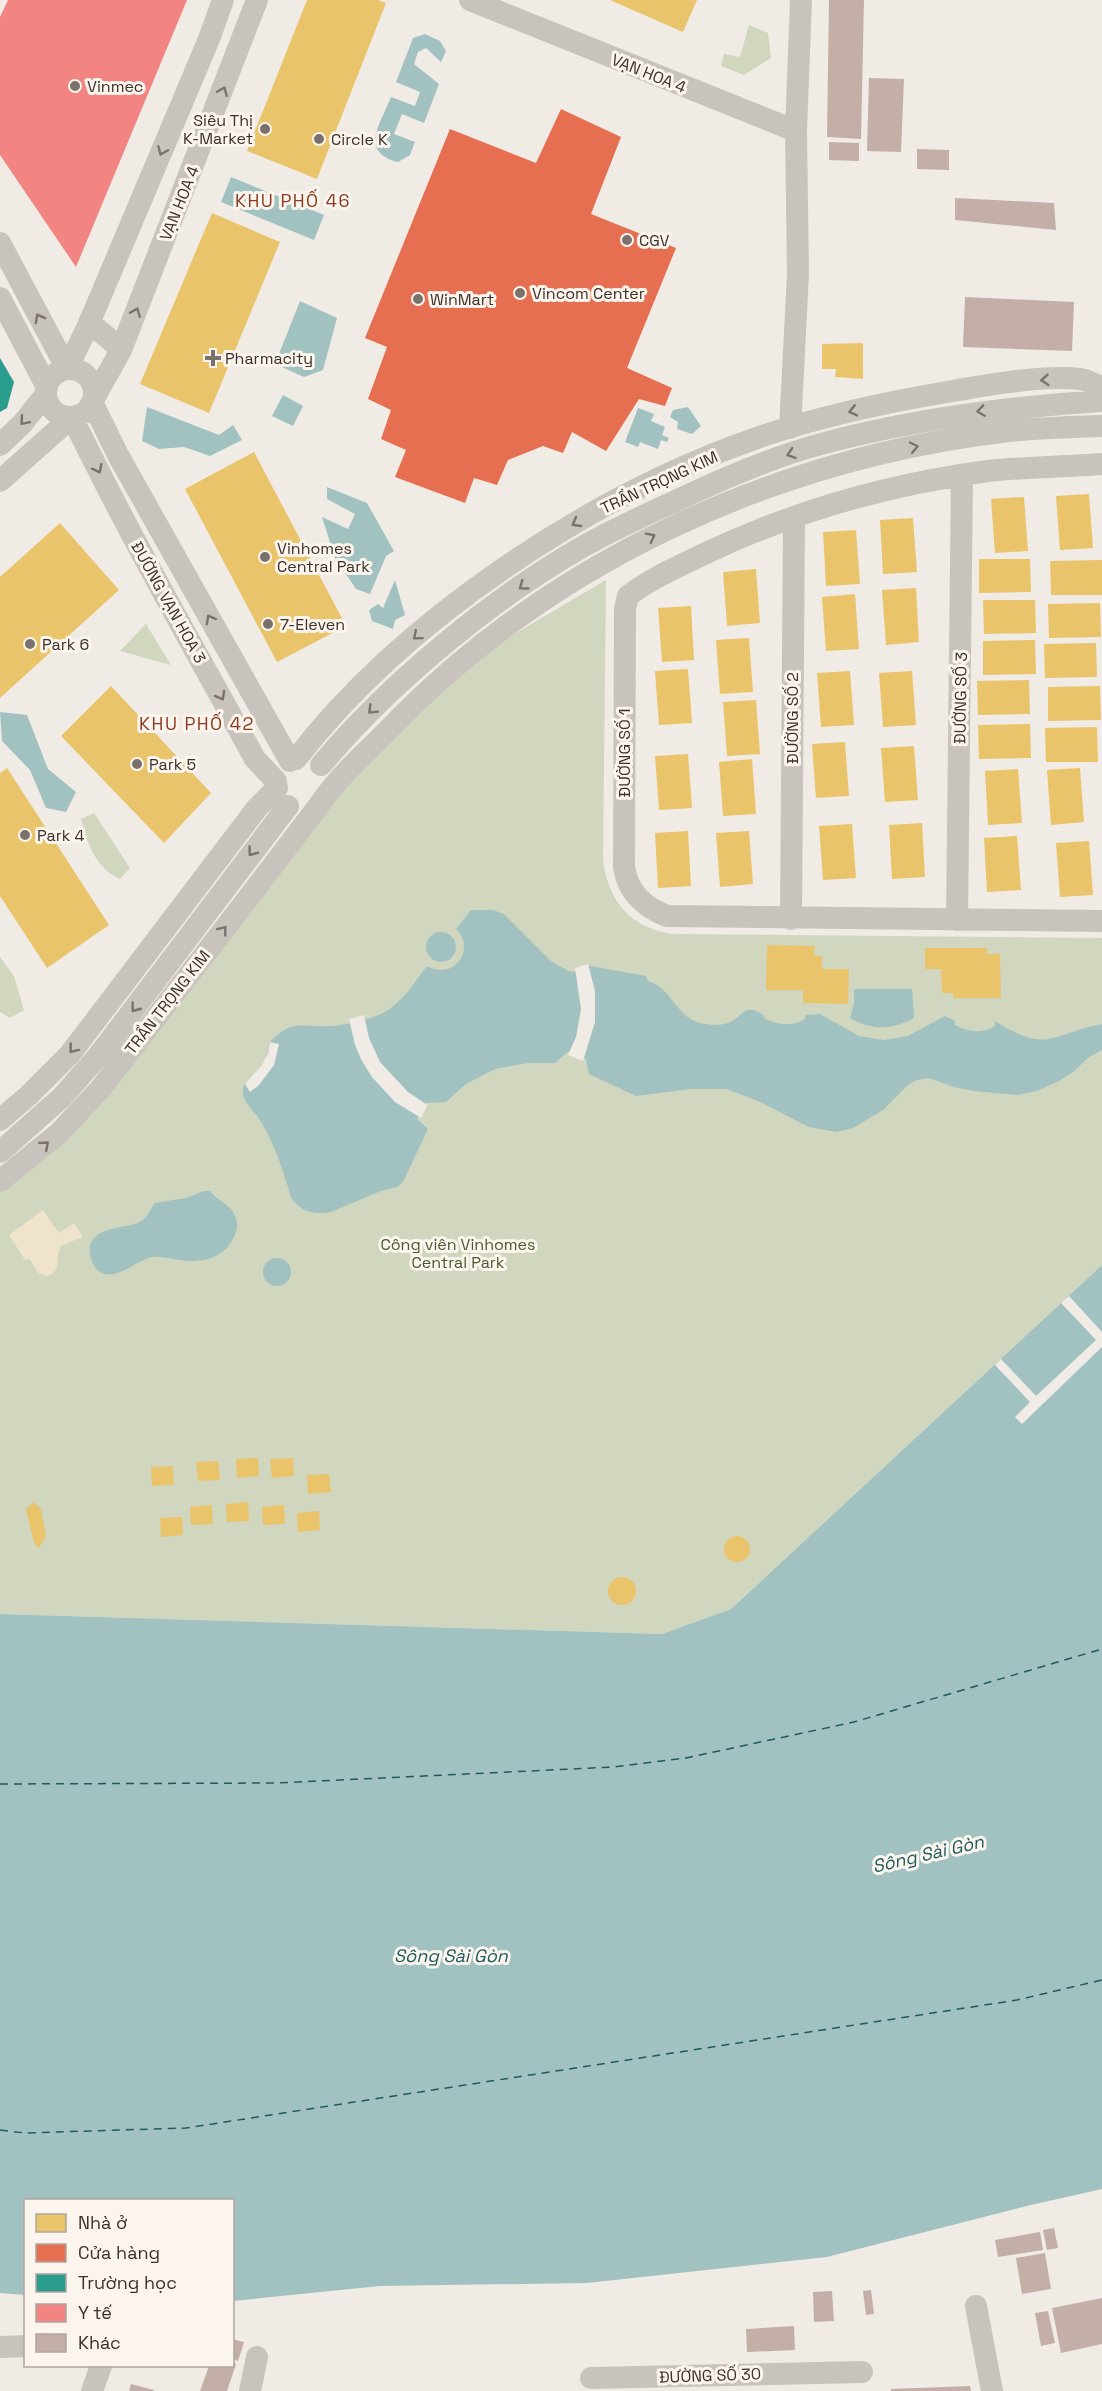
<svg xmlns="http://www.w3.org/2000/svg" width="1102" height="2391" viewBox="0 0 1102 2391" font-family="'Space Grotesk',sans-serif">
<style>
.green{fill:#d1d6bf}
.sand{fill:#efe3cc}
.water{fill:#a1c2c1}
.pier{fill:#f0ebe5}
.homes{fill:#e9c46a}
.shops{fill:#e76f51}
.schools{fill:#2a9d8f}
.health{fill:#f28482}
.lines{fill:none;stroke-linecap:round;stroke-linejoin:round}
.ferry{stroke:#1f5a5e;stroke-width:1.5;stroke-dasharray:8 6;stroke-linecap:butt}
.building{fill:#c3afa7}
.minor{stroke:#c9c3be;stroke-width:22}
.oneway{stroke:#7b726d}
.poi-dot{fill:#7a716c;stroke:#fbf5ee;stroke-width:2}
.labels{text-anchor:middle;stroke-width:6;stroke-linejoin:round;paint-order:stroke}
.street-label{font-size:16px;fill:#3b302b;stroke:#fbf5ee}
.poi-label{font-size:16px;fill:#3b302b;stroke:#fbf5ee;text-anchor:start}
.park-label{font-size:16px;fill:#4a5a2e;stroke:#fbf5ee}
.neighbourhood-label{font-size:18px;letter-spacing:1.5px;fill:#8c3b22;stroke:#fbf5ee}
.water-label{font-size:18px;font-style:italic;fill:#1f5a5e;stroke:#fbf5ee}
</style>
<rect width="100%" height="100%" fill="#f0ebe5"/>
<path class="green" d="M 749,25 L 768,33 L 771,58 L 744,75 L 721,66 L 724,54 L 740,57 Z
M 606,580 L 603,860 C 608,900 630,928 672,934 L 1102,938 L 1102,1265 L 731,1609 L 662,1634 L 0,1614 L 0,1190 L 329,805 L 418,708 L 499,643 Z
M 146,624 L 171,665 L 120,651 Z
M 94,813 L 130,868 L 120,879 C 96,868 87,844 81,819 Z
M 0,957 L 14,976 L 24,1010 L 10,1018 L 0,1012 Z"/>
<path class="sand" d="M 43,1210 L 59,1233 L 74,1223 L 83,1237 L 61,1246 C 54,1258 63,1271 47,1276 L 38,1273 L 30,1259 L 25,1260 L 9,1235 Z"/>
<path class="water" d="M 425,34 L 440,41 L 446,51 L 441,62 L 426,48 L 418,52 L 414,64 L 439,84 L 424,123 L 402,114 L 394,134 L 415,142 L 410,155 L 398,162 C 358,152 381,123 391,97 L 415,106 L 420,92 L 396,82 L 413,38 Z
M 231,177 L 324,215 L 314,240 L 221,202 Z
M 300,301 L 337,318 L 323,370 L 304,377 L 275,364 Z
M 283,395 L 303,406 L 293,426 L 272,416 Z
M 147,407 L 219,435 L 233,425 L 242,440 L 210,456 L 184,447 L 159,449 L 142,441 Z
M 688,407 L 701,426 L 692,434 L 677,429 L 678,422 L 670,417 L 673,410 Z
M 638,408 L 654,414 L 651,421 L 665,427 L 662,435 L 669,438 L 667,442 L 661,440 L 658,449 L 640,442 L 638,447 L 625,442 Z
M 327,487 L 367,503 L 394,551 L 386,556 L 370,594 L 356,589 L 335,558 L 322,517 L 348,529 L 355,514 L 327,499 Z
M 395,580 L 405,615 L 395,620 L 393,629 L 372,621 L 369,610 L 378,604 L 383,608 Z
M 0,712 L 27,715 L 48,769 L 76,792 L 66,812 L 46,808 L 30,770 L 2,741 Z
M 471,910 L 493,910 L 504,914 L 551,961 L 568,971 L 575,972 L 591,966 L 646,976 L 648,981 C 672,988 676,1017 700,1023 C 709,1025 720,1026 728,1023 C 745,1016 743,1002 764,1015 L 765,1019 C 778,1025 791,1027 805,1019 L 805,1015 L 820,1014 L 859,1036 L 884,1040 L 908,1036 L 945,1016 L 955,1021 L 955,1025 C 968,1032 982,1034 995,1026 L 995,1021 C 1047,1054 1049,1035 1102,1024 L 1102,1050 L 1089,1057 L 1073,1072 L 1059,1081 L 1037,1091 L 1017,1095 L 974,1091 L 954,1087 L 929,1078 L 917,1080 L 908,1085 L 883,1110 L 853,1128 L 837,1132 L 809,1127 L 758,1101 L 726,1089 L 691,1089 L 636,1096 L 589,1074 L 586,1059 L 569,1051 L 555,1063 L 527,1063 L 495,1069 L 466,1084 L 446,1102 L 425,1103 L 417,1119 L 428,1129 L 403,1182 L 397,1187 L 381,1191 L 331,1212 C 314,1215 300,1212 291,1197 C 283,1171 275,1144 260,1120 C 254,1111 241,1101 243,1089 C 244,1082 251,1080 255,1075 C 263,1066 268,1054 270,1042 C 293,1018 303,1028 330,1026 C 342,1026 372,1019 383,1013 C 402,1003 414,983 427,966 C 453,981 477,950 456,929 Z
M426 947a15 15 0 1 1 30 0a15 15 0 1 1-30 0Z
M 854,989 L 912,989 L 914,1018 C 892,1030 872,1031 850,1018 L 854,1003 Z
M 204,1191 L 210,1191 C 217,1201 227,1202 233,1212 C 239,1222 238,1228 234,1237 C 224,1259 201,1263 179,1260 C 171,1259 161,1256 152,1257 C 137,1260 118,1280 102,1273 C 93,1269 88,1255 90,1246 C 95,1225 127,1230 141,1221 C 148,1217 150,1209 155,1203 L 186,1198 Z
M263 1272a14 14 0 1 1 28 0a14 14 0 1 1-28 0Z
M 1102,1265 L 1102,2189 L 1031,2205 L 827,2257 L 587,2283 L 380,2286 L 233,2301 L 232,2200 L 26,2200 L 25,2295 L 0,2293 L 0,1614 L 662,1634 L 731,1609 Z"/>
<path class="pier" d="M 588,964 L 595,991 L 595,1022 L 583,1061 L 568,1055 L 576,1037 L 581,1009 L 575,968 Z
M 364,1015 L 369,1038 L 380,1062 L 408,1092 L 429,1106 L 427,1106 L 421,1118 L 395,1102 L 372,1077 L 362,1061 L 355,1045 L 349,1019 Z
M 270,1042 L 279,1044 L 274,1065 L 259,1085 L 250,1092 L 245,1084 L 262,1065 L 268,1053 Z
M 1069,1296 L 1102,1332 L 1102,1347 L 1022,1424 L 1015,1417 L 1030,1402 L 995,1365 L 1001,1359 L 1036,1396 L 1096,1340 L 1061,1303 Z"/>
<path class="homes" d="M 307,0 L 378,0 L 386,3 L 317,179 L 247,151 Z
M 610,0 L 697,0 L 683,32 Z
M 212,213 L 280,242 L 209,413 L 140,384 Z
M 863,343 L 863,379 L 835,377 L 836,369 L 822,369 L 822,344 Z
M 254,452 L 346,626 L 277,662 L 185,489 Z
M 1089,494 L 1093,548 L 1060,550 L 1056,496 Z
M 1024,497 L 1028,551 L 995,553 L 991,499 Z
M 913,518 L 917,572 L 883,574 L 880,520 Z
M 60,523 L 119,590 L 0,698 L 0,577 Z
M 856,530 L 860,584 L 826,586 L 823,532 Z
M 979,559 L 1030,559 L 1031,592 L 979,593 Z
M 1102,560 L 1102,595 L 1051,595 L 1050,561 Z
M 756,569 L 760,623 L 727,626 L 723,572 Z
M 916,588 L 919,642 L 886,645 L 882,590 Z
M 855,594 L 859,649 L 826,651 L 822,597 Z
M 983,600 L 1035,600 L 1036,633 L 984,634 Z
M 1100,603 L 1101,637 L 1049,638 L 1048,604 Z
M 691,606 L 694,660 L 662,662 L 658,608 Z
M 749,638 L 753,692 L 720,694 L 716,640 Z
M 1035,640 L 1036,674 L 983,675 L 983,641 Z
M 1096,643 L 1097,677 L 1045,678 L 1044,644 Z
M 688,669 L 692,723 L 659,725 L 655,671 Z
M 850,671 L 854,725 L 821,727 L 817,673 Z
M 912,671 L 916,725 L 883,727 L 879,673 Z
M 1029,680 L 1030,714 L 978,715 L 977,681 Z
M 111,686 L 211,793 L 164,843 L 61,736 Z
M 1100,686 L 1101,720 L 1048,721 L 1048,687 Z
M 756,700 L 760,754 L 727,756 L 723,702 Z
M 1030,724 L 1031,758 L 979,759 L 978,725 Z
M 1097,727 L 1098,762 L 1046,762 L 1045,728 Z
M 845,742 L 849,796 L 816,798 L 812,744 Z
M 914,746 L 918,800 L 885,802 L 881,748 Z
M 688,754 L 692,808 L 659,810 L 655,756 Z
M 752,759 L 756,814 L 723,816 L 719,762 Z
M 7,768 L 109,925 L 47,968 L 0,896 L 0,773 Z
M 1080,768 L 1084,822 L 1051,825 L 1047,770 Z
M 1018,769 L 1022,823 L 988,825 L 985,771 Z
M 922,823 L 925,877 L 892,879 L 889,825 Z
M 852,824 L 856,878 L 823,880 L 819,826 Z
M 688,831 L 691,886 L 658,888 L 655,833 Z
M 749,831 L 753,884 L 720,887 L 716,833 Z
M 1017,836 L 1021,890 L 987,892 L 984,838 Z
M 1089,841 L 1093,895 L 1060,897 L 1056,843 Z
M 767,945 L 815,946 L 814,956 L 822,956 L 822,969 L 849,969 L 848,1004 L 803,1003 L 803,990 L 766,990 Z
M 925,948 L 987,948 L 987,954 L 1000,954 L 1001,998 L 953,998 L 953,993 L 942,993 L 941,969 L 925,969 Z
M 258,1458 L 259,1476 L 237,1478 L 236,1459 Z
M 293,1458 L 294,1476 L 272,1478 L 270,1459 Z
M 218,1461 L 220,1480 L 198,1481 L 196,1462 Z
M 173,1466 L 174,1485 L 152,1486 L 151,1467 Z
M 329,1474 L 331,1492 L 308,1494 L 307,1475 Z
M 33,1502 L 41,1509 L 46,1536 L 39,1548 L 34,1543 L 26,1509 Z
M 248,1502 L 249,1521 L 227,1522 L 226,1504 Z
M 212,1505 L 213,1524 L 191,1525 L 190,1507 Z
M 284,1505 L 285,1524 L 263,1525 L 262,1507 Z
M 319,1511 L 320,1530 L 298,1532 L 297,1513 Z
M 182,1517 L 183,1535 L 161,1537 L 160,1518 Z
M724 1549a13 13 0 1 1 26 0a13 13 0 1 1-26 0Z
M608 1591a14 14 0 1 1 28 0a14 14 0 1 1-28 0Z"/>
<path class="shops" d="M 561,109 L 621,137 L 591,214 L 676,248 L 627,368 L 672,388 L 665,406 L 639,399 L 606,451 L 572,432 L 563,453 L 543,446 L 508,460 L 497,485 L 474,478 L 465,503 L 395,477 L 406,450 L 381,439 L 391,410 L 368,399 L 387,347 L 365,338 L 450,129 L 536,163 Z"/>
<path class="schools" d="M 0,358 L 14,382 L 7,408 L 0,412 Z"/>
<path class="health" d="M 8,0 L 187,0 L 76,267 L 0,155 L 0,17 Z"/>
<g class="lines">
<path class="ferry" d="M 0,1784 L 276,1783 L 614,1767 L 686,1758 L 854,1722 L 1102,1649
M 0,2130 L 25,2133 L 186,2128 L 1017,2000 L 1102,1980"/>
</g>
<path class="building" d="M 829,0 L 864,0 L 861,139 L 827,137 Z
M 869,78 L 904,79 L 901,152 L 867,151 Z
M 829,142 L 859,143 L 859,161 L 829,160 Z
M 917,149 L 949,150 L 949,170 L 917,169 Z
M 955,198 L 1054,203 L 1056,230 L 955,220 Z
M 965,297 L 1074,302 L 1072,351 L 963,347 Z
M 1054,2228 L 1058,2248 L 1047,2250 L 1043,2230 Z
M 1040,2232 L 1043,2250 L 998,2257 L 995,2240 Z
M 1045,2253 L 1051,2289 L 1022,2294 L 1016,2258 Z
M 871,2290 L 874,2314 L 866,2315 L 863,2291 Z
M 832,2291 L 834,2321 L 814,2322 L 813,2292 Z
M 1102,2298 L 1102,2344 L 1061,2353 L 1052,2308 Z
M 1048,2311 L 1055,2343 L 1041,2346 L 1035,2313 Z
M 794,2326 L 795,2350 L 747,2352 L 746,2329 Z
M 232,2339 L 244,2342 L 238,2361 L 232,2359 Z
M 232,2363 L 236,2364 L 227,2391 L 200,2391 L 209,2366 L 232,2366 Z
M 131,2384 L 154,2390 L 154,2391 L 129,2391 Z
M 970,2386 L 971,2391 L 891,2391 L 891,2389 Z"/>
<g class="lines">
<path class="minor" d="M 257,0 L 121,350 L 92,402 L 118,455 L 290,761
M 470,0 L 796,131
M 0,243 L 67,369
M 0,298 L 47,387
M 89,322 L 121,349
M 67,369 L 88,326 L 209,39 L 223,0
M46 393a24 24 0 1 1 48 0a24 24 0 1 1-48 0Z
M 790,428 L 798,275 L 796,131 L 801,0
M 0,445 L 22,424 L 46,394
M 1102,464 C 1064,467 1025,467 988,471 C 891,484 792,512 704,554 C 678,567 651,578 628,596 L 625,609 L 624,867 C 628,893 644,907 667,916 L 1102,921
M 0,481 L 72,417 C 128,533 193,646 255,759 L 276,781
M 296,759 C 403,620 589,497 754,439 C 816,417 882,403 947,392 C 987,385 1041,375 1080,379 C 1088,380 1095,385 1102,387
M 321,765 C 390,683 491,599 584,546 C 616,528 649,513 682,498 C 726,477 773,457 821,444 C 914,419 1006,407 1102,401
M 791,919 L 794,518
M 957,920 L 962,475
M 0,1120 L 28,1096 L 70,1054 L 257,808 L 277,788
M 0,1152 L 62,1097 L 99,1055 L 288,806
M 0,1181 L 59,1133 L 101,1088 C 177,990 254,892 328,793 C 345,770 369,750 389,729 C 550,562 772,460 1001,432 C 1034,428 1069,427 1102,426
M 976,2306 L 992,2391
M 0,2347 L 26,2346
M 591,2378 L 862,2372
M 92,2391 L 101,2366
M 250,2391 L 257,2357"/>
</g>
<defs><path id="oneway-chevron" d="M-2-3.5L2.5 0L-2 3.5" fill="none" stroke-width="1.6" stroke-linecap="round" stroke-linejoin="round" transform="scale(1.5)"/></defs>
<g class="oneway">
<use href="#oneway-chevron" transform="translate(223 91) rotate(-68)"/>
<use href="#oneway-chevron" transform="translate(162 151) rotate(113)"/>
<use href="#oneway-chevron" transform="translate(136 312) rotate(-68)"/>
<use href="#oneway-chevron" transform="translate(39 318) rotate(-118)"/>
<use href="#oneway-chevron" transform="translate(1045 380) rotate(176)"/>
<use href="#oneway-chevron" transform="translate(853 411) rotate(167)"/>
<use href="#oneway-chevron" transform="translate(981 411) rotate(172)"/>
<use href="#oneway-chevron" transform="translate(24 421) rotate(131)"/>
<use href="#oneway-chevron" transform="translate(914 447) rotate(-12)"/>
<use href="#oneway-chevron" transform="translate(791 454) rotate(161)"/>
<use href="#oneway-chevron" transform="translate(98 469) rotate(63)"/>
<use href="#oneway-chevron" transform="translate(576 523) rotate(150)"/>
<use href="#oneway-chevron" transform="translate(651 537) rotate(-27)"/>
<use href="#oneway-chevron" transform="translate(523 586) rotate(144)"/>
<use href="#oneway-chevron" transform="translate(210 619) rotate(-119)"/>
<use href="#oneway-chevron" transform="translate(417 636) rotate(140)"/>
<use href="#oneway-chevron" transform="translate(221 696) rotate(61)"/>
<use href="#oneway-chevron" transform="translate(372 710) rotate(135)"/>
<use href="#oneway-chevron" transform="translate(252 852) rotate(127)"/>
<use href="#oneway-chevron" transform="translate(223 930) rotate(-52)"/>
<use href="#oneway-chevron" transform="translate(135 1008) rotate(127)"/>
<use href="#oneway-chevron" transform="translate(73 1049) rotate(128)"/>
<use href="#oneway-chevron" transform="translate(45 1145) rotate(-41)"/>
</g>
<g class="poi-dot">
<circle cx="75" cy="86" r="6"/>
<circle cx="265" cy="129" r="6"/>
<circle cx="319" cy="139" r="6"/>
<circle cx="627" cy="240" r="6"/>
<circle cx="520" cy="293" r="6"/>
<circle cx="418" cy="299" r="6"/>
<path d="M210 349h6v6h6v6h-6v6h-6v-6h-6v-6h6z"/>
<circle cx="265" cy="557" r="6"/>
<circle cx="268" cy="624" r="6"/>
<circle cx="30" cy="644" r="6"/>
<circle cx="137" cy="764" r="6"/>
<circle cx="25" cy="835" r="6"/>
</g>
<g class="labels">
<g class="street-label">
<text transform="translate(649 73) rotate(22)" y="6">VẠN HOA 4</text>
<text transform="translate(179 203) rotate(-68)" y="6">VẠN HOA 4</text>
<text transform="translate(659 482) rotate(-25)" y="6">TRẦN TRỌNG KIM</text>
<text transform="translate(169 602) rotate(61)" y="6">ĐƯỜNG VẠN HOA 3</text>
<text transform="translate(960 698) rotate(-89)" y="6">ĐƯỜNG SỐ 3</text>
<text transform="translate(792 718) rotate(-90)" y="6">ĐƯỜNG SỐ 2</text>
<text transform="translate(624 753) rotate(-90)" y="6">ĐƯỜNG SỐ 1</text>
<text transform="translate(167 1002) rotate(-52)" y="6">TRẦN TRỌNG KIM</text>
<text transform="translate(710 2375) rotate(-2)" y="6">ĐƯỜNG SỐ 30</text>
</g>
<g class="poi-label">
<text x="87" y="92">Vinmec</text>
<text x="253" y="126" text-anchor="end">Siêu Thị<tspan x="253" dy="18">K-Market</tspan></text>
<text x="331" y="145">Circle K</text>
<text x="639" y="246">CGV</text>
<text x="532" y="299">Vincom Center</text>
<text x="430" y="305">WinMart</text>
<text x="225" y="364">Pharmacity</text>
<text x="277" y="554">Vinhomes<tspan x="277" dy="18">Central Park</tspan></text>
<text x="280" y="630">7-Eleven</text>
<text x="42" y="650">Park 6</text>
<text x="149" y="770">Park 5</text>
<text x="37" y="841">Park 4</text>
</g>
<g class="park-label">
<text x="458" y="1250">Công viên Vinhomes<tspan x="458" dy="18">Central Park</tspan></text>
</g>
<g class="neighbourhood-label">
<text x="293" y="207">KHU PHỐ 46</text>
<text x="197" y="730">KHU PHỐ 42</text>
</g>
<g class="water-label">
<text transform="translate(928 1854) rotate(-13)" y="6">Sông Sài Gòn</text>
<text x="451" y="1962">Sông Sài Gòn</text>
</g>
</g>
<rect x="24" y="2199" width="210" height="168" fill="#fbf5ee" stroke="#aea6a0" stroke-width="1.5"/>
<rect x="36" y="2214" width="30" height="18" fill="#e9c46a" stroke="#aea6a0" stroke-width="1.5"/>
<text x="78" y="2229" font-size="18" fill="#3b302b">Nhà ở</text>
<rect x="36" y="2244" width="30" height="18" fill="#e76f51" stroke="#aea6a0" stroke-width="1.5"/>
<text x="78" y="2259" font-size="18" fill="#3b302b">Cửa hàng</text>
<rect x="36" y="2274" width="30" height="18" fill="#2a9d8f" stroke="#aea6a0" stroke-width="1.5"/>
<text x="78" y="2289" font-size="18" fill="#3b302b">Trường học</text>
<rect x="36" y="2304" width="30" height="18" fill="#f28482" stroke="#aea6a0" stroke-width="1.5"/>
<text x="78" y="2319" font-size="18" fill="#3b302b">Y tế</text>
<rect x="36" y="2334" width="30" height="18" fill="#c3afa7" stroke="#aea6a0" stroke-width="1.5"/>
<text x="78" y="2349" font-size="18" fill="#3b302b">Khác</text>
</svg>
